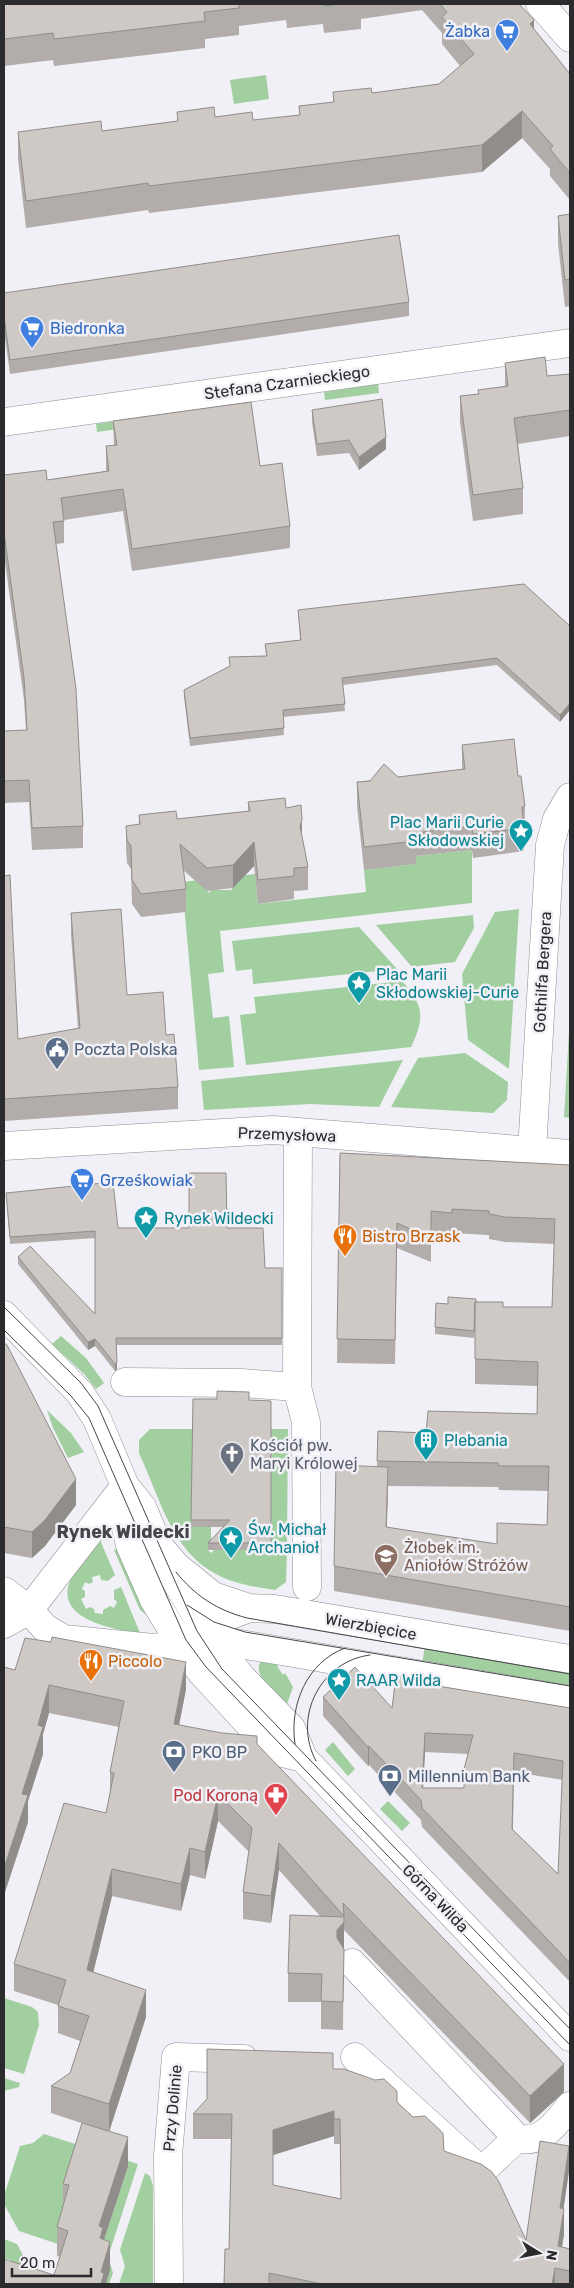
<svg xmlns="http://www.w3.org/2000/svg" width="574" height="2288" viewBox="0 0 574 2288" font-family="Rubik,sans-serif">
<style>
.green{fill:#a2cf9f}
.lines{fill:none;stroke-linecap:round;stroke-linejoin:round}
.street-casing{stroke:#8d8e93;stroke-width:29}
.street{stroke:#fff;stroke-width:28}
.tram{stroke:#47474a;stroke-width:1}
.wall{fill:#b2adaa;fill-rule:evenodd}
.shaded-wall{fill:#918d8b}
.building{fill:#cfc9c6;stroke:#918d8b;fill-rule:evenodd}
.labels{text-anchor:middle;stroke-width:5;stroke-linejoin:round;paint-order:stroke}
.shop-label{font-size:16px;fill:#366cbe;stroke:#f0f0f6;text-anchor:start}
.street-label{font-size:16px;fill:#2b2b2d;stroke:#f0f0f6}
.culture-label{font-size:16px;fill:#0d838f;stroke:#f0f0f6;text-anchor:start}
.service-label{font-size:16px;fill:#4e5e75;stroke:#f0f0f6;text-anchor:start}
.food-label{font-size:16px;fill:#c56008;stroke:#f0f0f6;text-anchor:start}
.worship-label{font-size:16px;fill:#5b616d;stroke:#f0f0f6;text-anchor:start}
.education-label{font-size:16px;fill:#785e54;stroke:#f0f0f6;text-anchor:start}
.health-label{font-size:16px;fill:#be3a42;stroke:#f0f0f6;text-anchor:end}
.neighbourhood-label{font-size:18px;font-weight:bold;fill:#444549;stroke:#f0f0f6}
</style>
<rect width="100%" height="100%" fill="#f0f0f6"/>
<path class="green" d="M 266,75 L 269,99 L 234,104 L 230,80 Z
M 378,384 L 379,393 L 325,400 L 324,392 Z
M 169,414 L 170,422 L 97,432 L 96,424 Z
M 472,850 L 472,903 L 220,931 L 224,972 L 208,974 L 213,1018 L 229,1016 L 234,1067 L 199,1070 L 182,882 L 207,879 L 207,891 L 209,893 L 211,890 L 231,890 L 233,888 L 229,877 L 255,874 L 258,904 L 366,892 L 364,870 L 415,864 L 415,856 Z
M 519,909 L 509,1069 L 468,1040 L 462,974 L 495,912 Z
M 473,915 L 474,928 L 455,962 L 412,967 L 376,925 Z
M 359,927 L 397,969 L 253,984 L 252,969 L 236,971 L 232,941 Z
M 402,981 C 424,1005 425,1018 411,1047 L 246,1065 L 240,1015 L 256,1013 L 254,997 Z
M 570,1015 L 570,1118 L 564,1117 Z
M 465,1053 L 508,1082 L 507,1100 L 493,1113 L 391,1107 L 418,1058 Z
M 403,1060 L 379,1107 L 310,1104 L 204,1110 L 201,1081 Z
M 61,1336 L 86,1358 L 104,1383 L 96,1389 L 85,1375 L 52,1344 Z
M 47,1410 L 71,1433 L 84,1452 L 68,1458 L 53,1428 Z
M 150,1429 L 196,1429 L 192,1461 L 211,1527 L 211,1547 L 208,1550 L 211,1553 L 214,1550 L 248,1550 L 252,1554 L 256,1550 L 287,1550 L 286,1582 L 275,1590 C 255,1587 234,1584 216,1574 C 171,1551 159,1495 139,1453 L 139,1440 Z
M 269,1429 L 288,1429 L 287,1542 L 271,1541 L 272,1521 L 268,1521 L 268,1494 L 271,1494 L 268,1462 L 272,1461 L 272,1457 L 269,1457 Z
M 100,1540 L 115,1575 L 108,1581 L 101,1580 L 100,1575 L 92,1577 L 93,1582 L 89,1584 L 85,1582 L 82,1589 L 85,1591 L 85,1597 L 81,1599 L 86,1609 L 90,1607 L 94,1609 L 95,1613 L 103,1614 L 103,1610 L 110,1606 L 114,1608 L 117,1602 L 114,1599 L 114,1590 L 121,1587 L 140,1633 C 115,1630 54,1619 70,1581 C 75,1566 91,1552 100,1540 Z
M 122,1547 L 154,1621 L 140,1610 L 114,1550 Z
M 425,1645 L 570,1670 L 570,1690 L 422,1665 Z
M 261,1661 L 279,1664 L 277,1666 L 283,1675 L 285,1673 L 293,1687 L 287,1704 C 277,1694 251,1676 261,1661 Z
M 333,1742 L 355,1769 L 348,1776 L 325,1750 Z
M 388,1801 L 410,1823 L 402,1831 L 380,1809 Z
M 4,1998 L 32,2007 L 38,2012 L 39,2025 L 24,2074 L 4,2068 Z
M 4,2078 L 20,2083 L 19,2087 L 4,2091 Z
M 44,2134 L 138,2164 L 108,2257 L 113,2273 L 109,2284 L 106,2284 L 61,2245 L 19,2231 L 4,2204 L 4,2196 L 20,2146 L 33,2143 Z
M 145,2173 L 150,2176 L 153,2186 L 153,2284 L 119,2284 L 125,2266 L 120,2250 Z
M 4,2239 L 17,2244 L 33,2274 L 10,2267 L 11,2260 L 4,2258 Z"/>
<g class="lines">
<defs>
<path id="street" d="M 540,4 L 570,38
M 4,422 L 570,343
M 298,1132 L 297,1387 L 306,1422 L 307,1587
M 4,1146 L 273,1130 L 570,1154
M 532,1151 L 550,845 L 557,819 L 570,797
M 4,1315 L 80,1393 L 97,1419 L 125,1486 L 142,1507 L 158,1545 L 176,1566 L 213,1596 L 249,1608
M 125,1382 L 241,1383 L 297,1387
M 125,1486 L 122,1510 L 130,1545 L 154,1600 L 181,1644 L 202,1673 L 274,1751 L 303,1758
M 158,1545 L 180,1588 L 210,1638 L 242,1678 L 291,1728 L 303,1758 L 570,2037
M 4,1591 L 29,1610 L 45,1628 L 64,1639 L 153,1648 L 212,1641 L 234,1643 L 570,1700
M 4,1624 L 29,1610 L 125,1486
M 190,1637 L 203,1626 L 249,1608 L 275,1609 L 570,1659
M 352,1963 L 517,2138 C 542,2145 556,2123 570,2106
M 355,2057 L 478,2168 L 485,2168 L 517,2138
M 169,2284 L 168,2156 L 176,2057 L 244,2059"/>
</defs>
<use href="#street" class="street-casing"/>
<use href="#street" class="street"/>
<path class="tram" d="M 4,1307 L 81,1383 L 98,1406 L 197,1631 L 222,1669 L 570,2029
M 4,1330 L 71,1396 L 89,1418 L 186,1640 L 206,1667 L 570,2045
M 176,1572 C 195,1596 217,1610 247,1618 L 570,1674
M 187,1605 L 214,1622 L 245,1632 L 570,1686
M 295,1744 C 289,1705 307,1662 345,1648
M 316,1761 C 292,1717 321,1661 370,1655"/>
</g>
<path class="wall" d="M 4,4 L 519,4 L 534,29 L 570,74 L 570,200 L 550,176 L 550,169 L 522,138 L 482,172 L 149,213 L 148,210 L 26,228 L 18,159 L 18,132 L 102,131 L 177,121 L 177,112 L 215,117 L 253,120 L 299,115 L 299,106 L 333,102 L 333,92 L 372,93 L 439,84 L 460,66 L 442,44 L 442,33 L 422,10 L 361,19 L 361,29 L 324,33 L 323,24 L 287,28 L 286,20 L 239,26 L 239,35 L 205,39 L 205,48 L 54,66 L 53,60 L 4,66 Z
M 570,214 L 570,306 L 565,307 L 558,243 L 558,216 Z
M 4,293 L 409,302 L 409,316 L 10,374 L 4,331 Z
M 505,363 L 547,376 L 570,374 L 570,436 L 518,444 L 523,488 L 523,514 L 473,521 L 460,422 L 460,396 L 478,394 L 478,390 L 505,387 Z
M 312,410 L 386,449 L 359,470 L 349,453 L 317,456 L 312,422 Z
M 113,421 L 260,466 L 290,526 L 290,548 L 132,571 L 123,511 L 64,520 L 64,543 L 56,544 L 83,826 L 83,848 L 32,850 L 29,802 L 4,803 L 4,731 L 26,730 L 24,700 L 4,555 L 4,475 L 47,480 L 106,471 L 106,446 L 114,445 Z
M 298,610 L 570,626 L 560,722 L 497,665 L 343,685 L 345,711 L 283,717 L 284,735 L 190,746 L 184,697 L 184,690 L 230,666 L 229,657 L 266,656 L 265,644 L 300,640 Z
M 462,745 L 518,776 L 525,806 L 524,851 L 473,858 L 472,850 L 416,856 L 416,864 L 364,870 L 357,806 L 357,782 L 462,769 Z
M 248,802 L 286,808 L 302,837 L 308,867 L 308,890 L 294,891 L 294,899 L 258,904 L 254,866 L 233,888 L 207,891 L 183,870 L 186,889 L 186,912 L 141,917 L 132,904 L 131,869 L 127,863 L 126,849 L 126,826 L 139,824 L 139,815 L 177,819 L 248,811 Z
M 4,876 L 18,1039 L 78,1029 L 71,935 L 71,913 L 127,995 L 166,1035 L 178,1087 L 178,1109 L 4,1121 Z
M 340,1153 L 570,1165 L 570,1631 L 334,1591 L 334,1566 L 377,1467 L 378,1431 L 426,1433 L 537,1414 L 538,1386 L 475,1384 L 475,1328 L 474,1338 L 435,1334 L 435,1327 L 448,1304 L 476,1302 L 503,1307 L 552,1307 L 554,1244 L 505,1242 L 489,1239 L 489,1235 L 452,1233 L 452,1238 L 431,1235 L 431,1262 L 397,1248 L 395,1364 L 337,1363 ZM 388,1486 L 498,1487 L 499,1490 L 548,1491 L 547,1525 L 497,1544 L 386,1527 Z
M 6,1193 L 118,1228 L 227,1228 L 265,1268 L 282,1268 L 282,1345 L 116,1345 L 117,1369 L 115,1371 L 95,1346 L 88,1350 L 18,1264 L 18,1257 L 95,1314 L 95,1238 L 10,1244 Z
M 4,1343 L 76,1505 L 45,1546 L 32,1558 L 4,1553 Z
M 193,1399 L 271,1401 L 271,1550 L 208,1550 L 208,1543 L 223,1527 L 191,1527 Z
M 4,1667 L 15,1670 L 186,1689 L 179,1725 L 257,1744 L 564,2092 L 530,2123 L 344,1930 L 343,2030 L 321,2029 L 321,2002 L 288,2002 L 288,1973 L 320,1916 L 279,1870 L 271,1923 L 243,1919 L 243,1892 L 249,1852 L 218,1821 L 205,1879 L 190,1875 L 181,1911 L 112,1896 L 93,1972 L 146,2017 L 109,2132 L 51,2113 L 51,2086 L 70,2073 L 80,2041 L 58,2033 L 58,2005 L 14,1991 L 14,1964 L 106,1813 L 110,1794 L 110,1772 L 119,1727 L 49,1713 L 43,1734 L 43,1754 L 28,1801 L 28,1822 L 4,1895 Z
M 426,1684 L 570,1708 L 570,1982 L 422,1827 L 421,1820 L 369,1765 L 368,1766 L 323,1716 L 323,1697 L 392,1708 ZM 425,1752 L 468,1754 L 464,1788 L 423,1788 ZM 514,1772 L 563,1780 L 558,1874 L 513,1830 Z
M 333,2069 L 397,2102 L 526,2240 L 569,2171 L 563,2209 L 564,2234 L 562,2247 L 570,2271 L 570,2284 L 224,2284 L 229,2249 L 231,2139 L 193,2139 L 193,2114 ZM 334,2136 L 334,2144 L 340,2144 L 341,2199 L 273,2185 L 273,2155 Z
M 128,2166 L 104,2240 L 110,2270 L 54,2275 L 60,2257 L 57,2256 L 57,2227 L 63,2207 L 63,2184 Z"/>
<path class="shaded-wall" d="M 534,20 L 534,48 L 530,24 Z
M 522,111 L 522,138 L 482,172 L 482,145 Z
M 386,437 L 386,449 L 359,470 L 359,457 Z
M 570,703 L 570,710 L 560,722 L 560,715 Z
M 302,820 L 302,843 L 300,826 Z
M 254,842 L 254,866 L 233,888 L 233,865 Z
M 95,1339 L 95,1346 L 88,1350 L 88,1342 Z
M 117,1362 L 117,1369 L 115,1371 L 115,1364 Z
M 388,1467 L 388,1491 L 386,1552 L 386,1527 Z
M 76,1479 L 76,1505 L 45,1546 L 32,1558 L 32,1532 Z
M 186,1662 L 186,1689 L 174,1751 L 174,1724 Z
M 49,1685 L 49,1713 L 43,1734 L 43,1754 L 28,1801 L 28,1822 L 4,1895 L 4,1868 L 38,1725 Z
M 425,1733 L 425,1752 L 422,1807 L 422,1788 Z
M 369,1746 L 369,1765 L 368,1766 L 368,1747 Z
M 218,1794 L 218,1821 L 205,1879 L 205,1852 Z
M 279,1843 L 279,1870 L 271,1923 L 271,1896 Z
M 190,1848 L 190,1875 L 181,1911 L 181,1884 Z
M 112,1869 L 112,1896 L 87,1998 L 87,1970 Z
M 344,1922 L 344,1950 L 337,1966 L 337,1930 Z
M 146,1990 L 146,2017 L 109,2132 L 109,2104 Z
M 564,2064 L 564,2092 L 530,2123 L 530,2096 Z
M 334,2111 L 334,2136 L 273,2155 L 273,2130 Z
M 128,2137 L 128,2166 L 103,2242 L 100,2267 L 99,2226 Z
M 569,2146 L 569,2171 L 560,2233 L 560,2208 Z
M 564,2209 L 564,2234 L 558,2271 L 558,2246 Z
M 110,2242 L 110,2270 L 106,2284 L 101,2284 L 101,2272 Z
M 555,2268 L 555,2284 L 552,2284 Z"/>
<path class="building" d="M 4,4 L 239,4 L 239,8 L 204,12 L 205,21 L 54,39 L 53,33 L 4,39 Z
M 324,4 L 340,4 L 324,6 Z
M 440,4 L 519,4 L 534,20 L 530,24 L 570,74 L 570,173 L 550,149 L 553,146 L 522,111 L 482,145 L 149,186 L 148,183 L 26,201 L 18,132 L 101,121 L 102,131 L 178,121 L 177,112 L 214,107 L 215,117 L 252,112 L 253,120 L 300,115 L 299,106 L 334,102 L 333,92 L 371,88 L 372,93 L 439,84 L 474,54 L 442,17 L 447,12 Z
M 570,214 L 570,279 L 565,280 L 558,216 Z
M 399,235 L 409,302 L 10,360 L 4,317 L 4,293 Z
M 545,357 L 547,376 L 570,374 L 570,410 L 514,418 L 523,488 L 473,495 L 460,396 L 479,394 L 478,390 L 508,386 L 505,363 Z
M 382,399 L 386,437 L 359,457 L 349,440 L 317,444 L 312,410 Z
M 251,402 L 260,466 L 282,463 L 290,526 L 132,549 L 123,489 L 61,498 L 64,521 L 53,522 L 76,689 L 83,826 L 32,828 L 29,780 L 4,781 L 4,731 L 27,730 L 24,678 L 4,533 L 4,475 L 46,470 L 47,480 L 109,471 L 106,446 L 117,445 L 113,421 Z
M 524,584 L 570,626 L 570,703 L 560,715 L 497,658 L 342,678 L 345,704 L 283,710 L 284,728 L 190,738 L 184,690 L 230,666 L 229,657 L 267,656 L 265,644 L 301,640 L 298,610 Z
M 514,739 L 518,776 L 521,776 L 525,806 L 522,807 L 524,828 L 473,834 L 472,826 L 415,833 L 416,841 L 364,847 L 357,782 L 370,781 L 384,764 L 398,777 L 465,769 L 462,745 Z
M 285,798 L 286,808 L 301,805 L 302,820 L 300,826 L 308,867 L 294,868 L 294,876 L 258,880 L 254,842 L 233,865 L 207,868 L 180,844 L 186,889 L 141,894 L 132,880 L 131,846 L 127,840 L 126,826 L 140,824 L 139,815 L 176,811 L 177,819 L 250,811 L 248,802 Z
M 10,875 L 18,1039 L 80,1028 L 71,913 L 121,909 L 127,995 L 163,992 L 166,1035 L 174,1034 L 178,1087 L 4,1099 L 4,876 Z
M 340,1153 L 570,1165 L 570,1607 L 334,1566 L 336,1465 L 388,1467 L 386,1527 L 497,1544 L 497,1523 L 547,1525 L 549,1466 L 499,1466 L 498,1463 L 377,1461 L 378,1431 L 426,1433 L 428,1411 L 537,1414 L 538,1362 L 475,1359 L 475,1302 L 503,1302 L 503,1307 L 552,1307 L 555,1219 L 505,1217 L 489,1214 L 489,1211 L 452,1209 L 452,1213 L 431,1211 L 431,1238 L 397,1223 L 395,1340 L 337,1339 Z
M 189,1173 L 226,1173 L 227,1228 L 263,1228 L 265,1268 L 282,1268 L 282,1338 L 116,1338 L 117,1362 L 115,1364 L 95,1339 L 88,1342 L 18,1257 L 30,1246 L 95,1314 L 95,1231 L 10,1237 L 6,1193 L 113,1182 L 118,1228 L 189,1228 Z
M 448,1297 L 476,1299 L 476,1302 L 475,1302 L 474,1331 L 435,1327 L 436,1303 L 448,1304 Z
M 4,1343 L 7,1345 L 76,1479 L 45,1520 L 32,1532 L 4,1527 Z
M 217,1391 L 249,1392 L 249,1400 L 271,1401 L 271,1543 L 208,1543 L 230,1520 L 191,1520 L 193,1399 L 217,1399 Z
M 52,1637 L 186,1662 L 174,1724 L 222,1733 L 257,1736 L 257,1744 L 564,2064 L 530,2096 L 343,1903 L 344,1916 L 279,1843 L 271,1896 L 243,1892 L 252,1828 L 218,1794 L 205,1852 L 190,1848 L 181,1884 L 112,1869 L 87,1970 L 146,1990 L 109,2104 L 51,2086 L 70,2073 L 89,2016 L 58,2006 L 66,1980 L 14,1964 L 64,1803 L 106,1813 L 114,1773 L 110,1772 L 124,1701 L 49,1685 L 38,1725 L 43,1727 L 22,1794 L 28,1795 L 4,1868 L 4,1667 L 15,1670 L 25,1638 L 51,1642 Z
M 355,1667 L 392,1708 L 396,1676 L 426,1681 L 426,1684 L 570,1708 L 570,1963 L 422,1808 L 421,1800 L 369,1746 L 368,1747 L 323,1697 ZM 425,1733 L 473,1735 L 464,1769 L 464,1788 L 422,1788 ZM 514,1753 L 563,1761 L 558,1874 L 512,1829 Z
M 290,1915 L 344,1917 L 344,1922 L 337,1930 L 337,1938 L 344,1949 L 343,2002 L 321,2001 L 322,1974 L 288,1973 Z
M 207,2049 L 333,2053 L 333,2069 L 344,2069 L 375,2080 L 384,2079 L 397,2091 L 397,2102 L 413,2117 L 425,2116 L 443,2133 L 444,2151 L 481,2164 L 491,2171 L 498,2180 L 526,2240 L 540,2141 L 569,2146 L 560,2208 L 564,2209 L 558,2246 L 570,2249 L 570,2271 L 555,2268 L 552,2284 L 322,2284 L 269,2273 L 269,2284 L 224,2284 L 225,2249 L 229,2249 L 232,2114 L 193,2114 L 207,2099 ZM 334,2111 L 334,2119 L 340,2119 L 341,2199 L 273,2185 L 273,2130 Z
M 82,2123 L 128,2137 L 99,2226 L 103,2228 L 100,2238 L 110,2242 L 101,2272 L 104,2273 L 101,2284 L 4,2284 L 4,2259 L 54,2275 L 68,2231 L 57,2227 L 69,2185 L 63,2184 Z"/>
<defs>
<symbol id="supermarket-pin" viewBox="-11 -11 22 30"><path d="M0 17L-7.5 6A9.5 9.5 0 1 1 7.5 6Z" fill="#3f7fe0" stroke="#f0f0f6"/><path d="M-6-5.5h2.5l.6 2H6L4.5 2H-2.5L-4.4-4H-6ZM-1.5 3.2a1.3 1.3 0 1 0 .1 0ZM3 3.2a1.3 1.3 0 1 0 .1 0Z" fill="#fff"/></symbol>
<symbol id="sight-pin" viewBox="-11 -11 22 30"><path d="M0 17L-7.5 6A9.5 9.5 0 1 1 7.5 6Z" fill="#0f9aa8" stroke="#f0f0f6"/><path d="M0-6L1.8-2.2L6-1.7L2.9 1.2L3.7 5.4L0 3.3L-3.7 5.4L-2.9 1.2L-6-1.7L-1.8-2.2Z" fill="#fff"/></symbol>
<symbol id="civic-pin" viewBox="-11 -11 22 30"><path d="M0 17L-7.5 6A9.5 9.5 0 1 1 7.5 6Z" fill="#5c6f8a" stroke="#f0f0f6"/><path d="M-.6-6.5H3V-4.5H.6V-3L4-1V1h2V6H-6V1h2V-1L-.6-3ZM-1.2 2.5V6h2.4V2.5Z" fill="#fff"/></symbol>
<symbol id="restaurant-pin" viewBox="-11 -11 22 30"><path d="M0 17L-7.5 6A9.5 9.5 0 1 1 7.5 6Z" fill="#e8710a" stroke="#f0f0f6"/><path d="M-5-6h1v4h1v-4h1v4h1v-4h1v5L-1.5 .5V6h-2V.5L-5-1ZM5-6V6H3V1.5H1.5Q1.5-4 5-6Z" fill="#fff"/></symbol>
<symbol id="building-pin" viewBox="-11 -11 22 30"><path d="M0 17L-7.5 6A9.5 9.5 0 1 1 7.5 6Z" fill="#0f9aa8" stroke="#f0f0f6"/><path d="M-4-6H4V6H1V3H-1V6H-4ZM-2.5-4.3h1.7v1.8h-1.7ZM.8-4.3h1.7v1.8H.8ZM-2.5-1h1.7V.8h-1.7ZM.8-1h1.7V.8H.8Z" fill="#fff"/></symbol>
<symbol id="church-pin" viewBox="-11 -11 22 30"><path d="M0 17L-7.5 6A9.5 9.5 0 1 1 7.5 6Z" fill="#6b7280" stroke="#f0f0f6"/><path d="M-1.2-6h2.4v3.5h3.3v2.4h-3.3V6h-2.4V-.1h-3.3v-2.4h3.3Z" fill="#fff"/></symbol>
<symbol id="school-pin" viewBox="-11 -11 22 30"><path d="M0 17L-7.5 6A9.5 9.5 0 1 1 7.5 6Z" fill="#8d6e63" stroke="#f0f0f6"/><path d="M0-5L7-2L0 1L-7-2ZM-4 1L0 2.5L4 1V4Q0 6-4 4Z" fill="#fff"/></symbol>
<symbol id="bank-pin" viewBox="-11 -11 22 30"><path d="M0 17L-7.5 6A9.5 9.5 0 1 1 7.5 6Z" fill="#5c6f8a" stroke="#f0f0f6"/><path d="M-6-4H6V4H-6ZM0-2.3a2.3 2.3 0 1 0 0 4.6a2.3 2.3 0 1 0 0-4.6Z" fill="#fff"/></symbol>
<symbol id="pharmacy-pin" viewBox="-11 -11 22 30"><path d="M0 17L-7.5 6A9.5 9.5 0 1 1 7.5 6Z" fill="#e0444e" stroke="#f0f0f6"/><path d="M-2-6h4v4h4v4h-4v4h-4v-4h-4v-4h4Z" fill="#fff"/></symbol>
</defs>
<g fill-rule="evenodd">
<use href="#supermarket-pin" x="493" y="17" width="28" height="38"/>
<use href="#supermarket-pin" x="18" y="314" width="28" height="38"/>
<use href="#sight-pin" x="507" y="817" width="28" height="38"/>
<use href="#sight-pin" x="345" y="969" width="28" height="38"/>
<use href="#civic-pin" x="43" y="1035" width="28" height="38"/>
<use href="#supermarket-pin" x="68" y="1166" width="28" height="38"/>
<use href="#sight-pin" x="132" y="1204" width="28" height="38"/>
<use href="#restaurant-pin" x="331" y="1222" width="28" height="38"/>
<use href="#building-pin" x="412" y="1426" width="28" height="38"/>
<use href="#church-pin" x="218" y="1440" width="28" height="38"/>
<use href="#sight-pin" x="217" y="1524" width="28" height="38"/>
<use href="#school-pin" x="372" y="1542" width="28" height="38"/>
<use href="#restaurant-pin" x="77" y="1647" width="28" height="38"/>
<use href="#sight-pin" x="325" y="1666" width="28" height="38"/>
<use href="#bank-pin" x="160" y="1738" width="28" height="38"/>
<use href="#bank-pin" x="376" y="1762" width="28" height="38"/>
<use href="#pharmacy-pin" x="262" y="1781" width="28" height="38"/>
</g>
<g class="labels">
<g class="shop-label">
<text x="490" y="37" text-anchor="end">Żabka</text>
<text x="50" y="334">Biedronka</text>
<text x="100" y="1186">Grześkowiak</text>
</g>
<g class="street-label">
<text transform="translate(287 382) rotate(-8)" y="6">Stefana Czarnieckiego</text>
<text transform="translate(542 972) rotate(-87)" y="6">Gothilfa Bergera</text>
<text transform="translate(287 1134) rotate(2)" y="6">Przemysłowa</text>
<text transform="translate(371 1626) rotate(10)" y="6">Wierzbięcice</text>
<text transform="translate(436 1898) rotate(46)" y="6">Górna Wilda</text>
<text transform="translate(172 2108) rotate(-85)" y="6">Przy Dolinie</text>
</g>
<g class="culture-label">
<text x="504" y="828" text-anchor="end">Plac Marii Curie<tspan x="504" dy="18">Skłodowskiej</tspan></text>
<text x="376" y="980">Plac Marii<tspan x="376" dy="18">Skłodowskiej-Curie</tspan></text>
<text x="164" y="1224">Rynek Wildecki</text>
<text x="444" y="1446">Plebania</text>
<text x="248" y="1535">Św. Michał<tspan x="248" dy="18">Archanioł</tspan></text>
<text x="356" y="1686">RAAR Wilda</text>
</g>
<g class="service-label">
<text x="74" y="1055">Poczta Polska</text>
<text x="192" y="1758">PKO BP</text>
<text x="408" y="1782">Millennium Bank</text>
</g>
<g class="food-label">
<text x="362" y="1242">Bistro Brzask</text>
<text x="108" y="1667">Piccolo</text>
</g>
<g class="worship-label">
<text x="250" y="1451">Kościół pw.<tspan x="250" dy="18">Maryi Królowej</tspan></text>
</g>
<g class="education-label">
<text x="404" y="1553">Żłobek im.<tspan x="404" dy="18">Aniołów Stróżów</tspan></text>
</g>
<g class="health-label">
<text x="258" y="1801">Pod Koroną</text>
</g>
<g class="neighbourhood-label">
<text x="123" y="1538">Rynek Wildecki</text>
</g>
</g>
<rect width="574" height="2288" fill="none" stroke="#2b2b2d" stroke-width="10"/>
<g transform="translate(539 2253) rotate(100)" stroke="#f0f0f6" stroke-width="4" paint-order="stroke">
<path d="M0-4L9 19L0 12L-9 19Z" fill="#2b2b2d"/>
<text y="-8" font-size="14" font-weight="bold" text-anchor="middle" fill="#2b2b2d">N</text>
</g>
<path d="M12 2268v8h79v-8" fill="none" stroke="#2b2b2d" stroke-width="2.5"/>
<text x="20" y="2268" font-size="15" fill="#2b2b2d" stroke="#f0f0f6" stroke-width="4" paint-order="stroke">20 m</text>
</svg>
